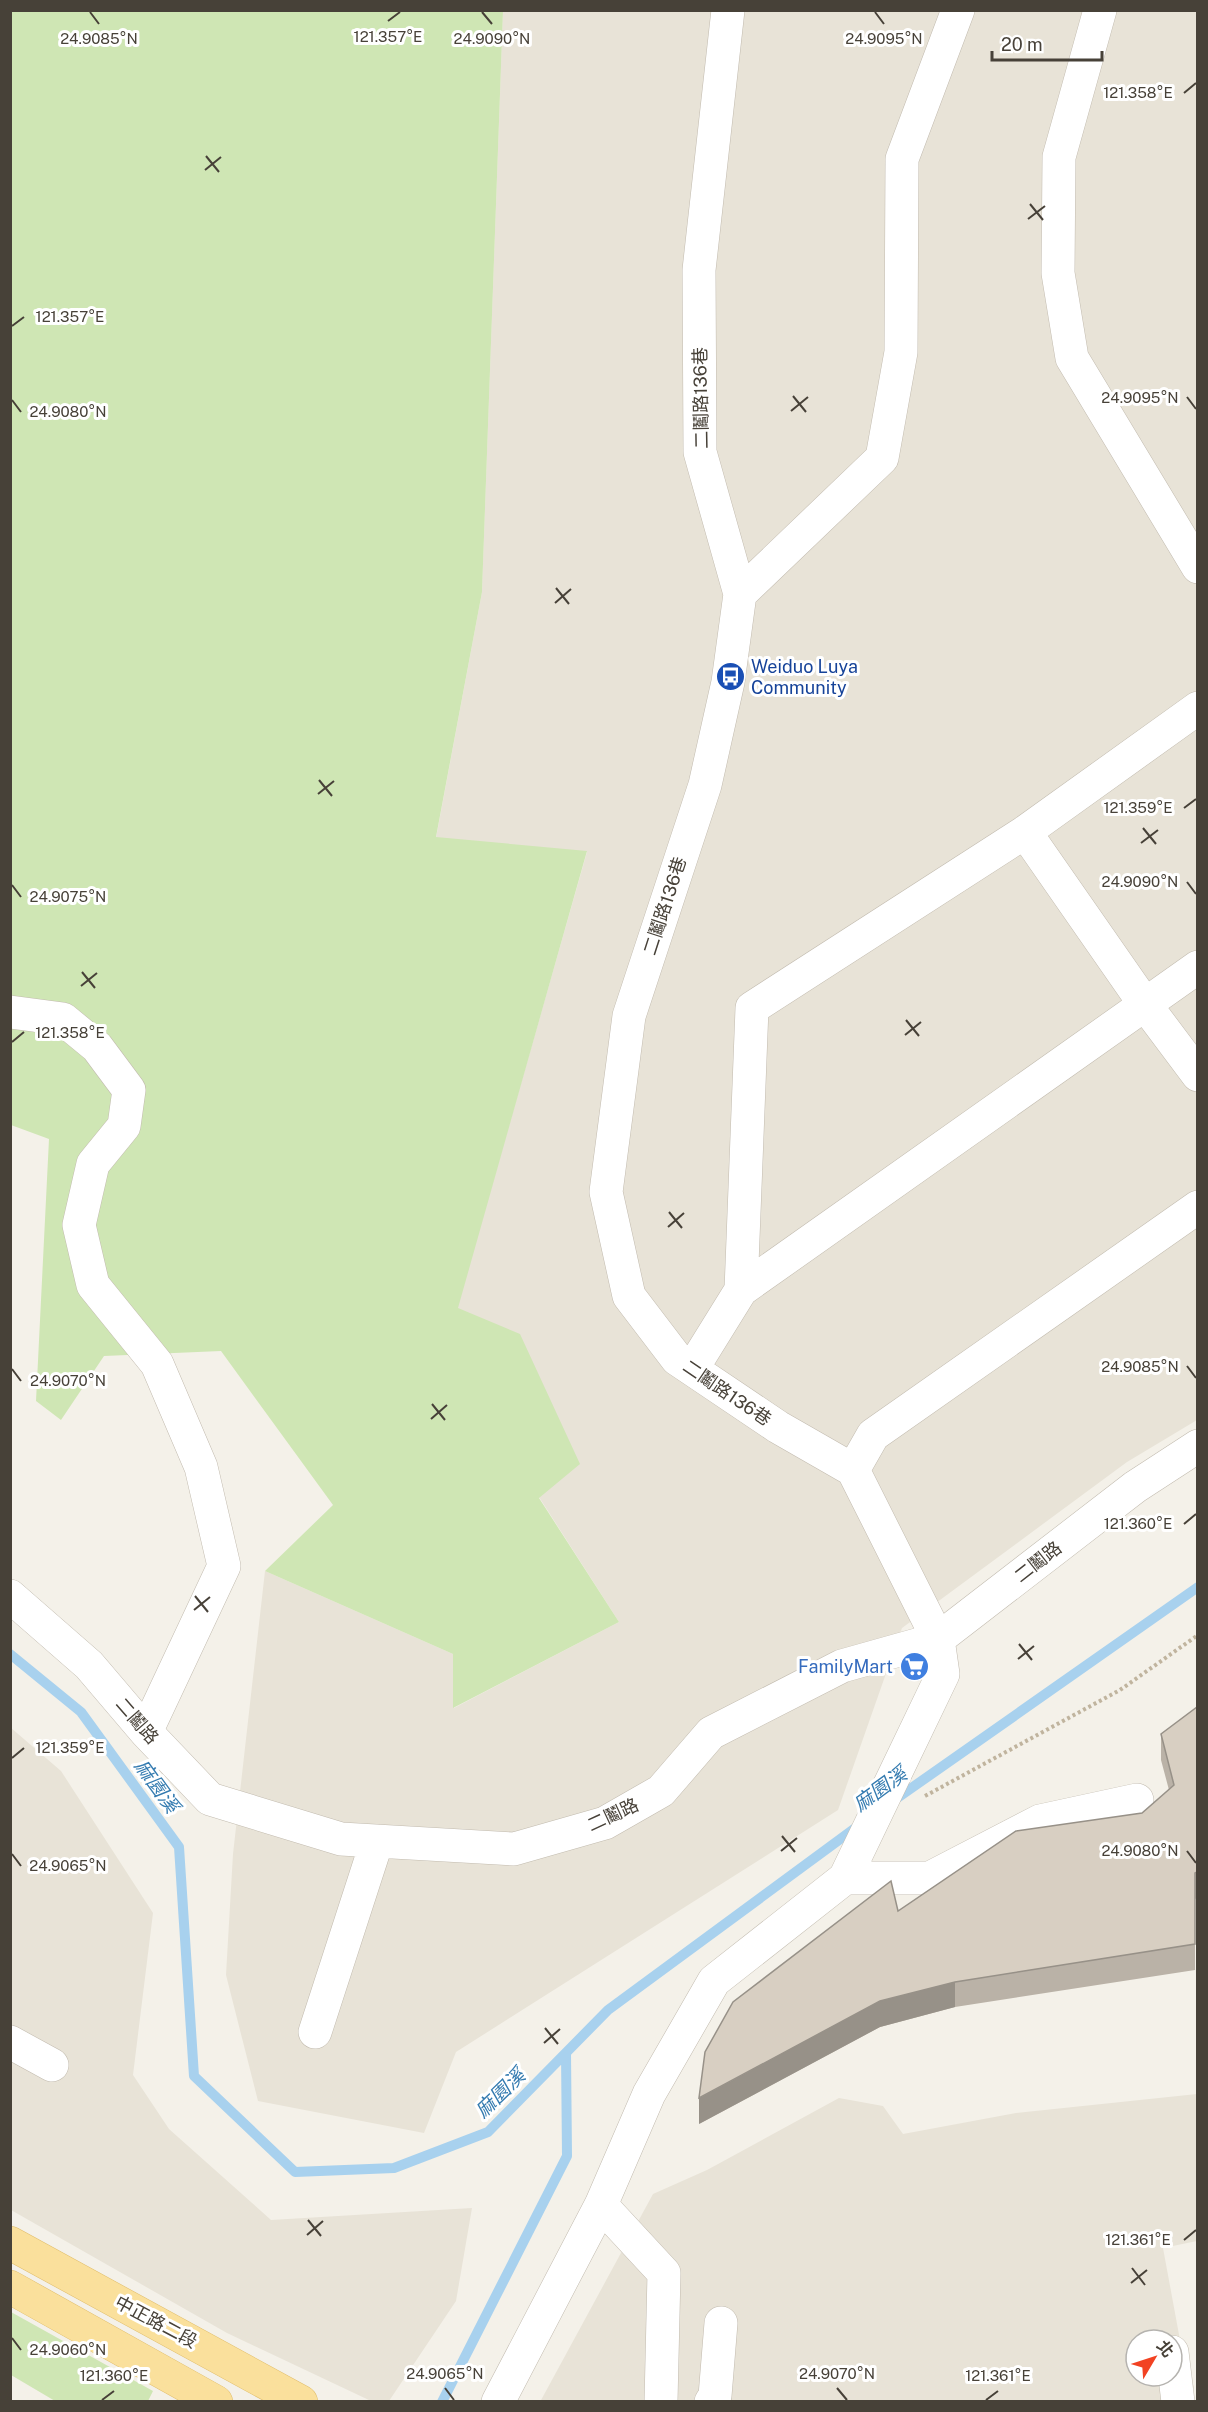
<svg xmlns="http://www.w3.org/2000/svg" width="1208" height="2412" viewBox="0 0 1208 2412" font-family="'Public Sans','Noto Sans TC',sans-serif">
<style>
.residential{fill:#e8e3d7;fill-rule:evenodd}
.green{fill:#cfe6b4}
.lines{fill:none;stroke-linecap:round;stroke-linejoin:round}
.stream{stroke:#a8d1ee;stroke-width:10}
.minor-casing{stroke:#c2bbaf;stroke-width:34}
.major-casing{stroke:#e0bd6b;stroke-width:34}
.path{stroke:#c0b49e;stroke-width:4;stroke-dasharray:3 3;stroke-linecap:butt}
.minor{stroke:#fff;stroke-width:33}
.major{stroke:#fae09c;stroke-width:33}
.wall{fill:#bab2a7}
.shaded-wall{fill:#979188}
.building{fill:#d8cfc2;stroke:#979188;stroke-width:1.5}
.ticks{fill:none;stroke:#474138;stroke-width:2}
.labels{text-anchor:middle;stroke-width:6;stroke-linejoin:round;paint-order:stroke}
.street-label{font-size:18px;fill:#474138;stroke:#fff}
.transit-label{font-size:18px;fill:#164399;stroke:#fff;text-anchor:start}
.shop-label{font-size:18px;fill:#366cbe;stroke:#fff;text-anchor:end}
.water-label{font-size:20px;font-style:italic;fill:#347bb0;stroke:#fff}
.ticks-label{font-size:15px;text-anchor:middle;fill:#474138;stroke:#fff;stroke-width:6;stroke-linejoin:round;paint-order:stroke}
</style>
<rect width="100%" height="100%" fill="#f4f1e9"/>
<path class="residential" d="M 503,11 L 1197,11 L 1197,1420 L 1127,1462 L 902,1628 L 838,1810 L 456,2052 L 424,2133 L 258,2101 L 226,1975 L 233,1854 L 265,1571 L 453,1654 L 454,1708 L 619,1622 L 539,1497 L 457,1308 L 587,852 L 436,838 L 482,592 Z
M 10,1727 L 61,1771 L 153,1913 L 133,2075 L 169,2129 L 271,2220 L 472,2208 L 456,2301 L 389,2401 L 371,2401 L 227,2333 L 11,2210 Z
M 1197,2094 L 1197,2241 L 1163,2248 L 1180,2340 L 1194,2387 L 1188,2401 L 540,2402 L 653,2194 L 707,2170 L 839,2098 L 883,2106 L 903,2134 L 1016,2113 ZM 1136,2340 L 1172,2340 L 1172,2376 L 1136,2376 Z"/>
<path class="green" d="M 11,11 L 503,11 L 482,592 L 436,837 L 587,851 L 458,1308 L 520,1334 L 580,1464 L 539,1498 L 619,1622 L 453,1708 L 453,1654 L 265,1571 L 333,1505 L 221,1351 L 104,1356 L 61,1420 L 36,1401 L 49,1139 L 11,1125 Z
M 11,2312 L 153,2391 L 148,2401 L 55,2401 L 11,2375 Z"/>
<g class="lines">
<path class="stream" d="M 10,1654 L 81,1712 L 179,1847 L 194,2076 L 295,2172 L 394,2168 L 488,2132 L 608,2010 L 858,1826
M 893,1801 L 1198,1587
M 442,2402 L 567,2156 L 566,2053"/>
<defs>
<path id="minor" d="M 1100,10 L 1059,157 L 1058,273 L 1072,358 L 1198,567
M 740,594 L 882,458 L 901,352 L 902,159 L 958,10
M 1025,832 L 1144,1003 L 1198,1075
M 10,1012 L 63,1019 L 97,1047 L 129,1090 L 124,1126 L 93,1164 L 79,1225 L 93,1285 L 157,1364 L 201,1467 L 224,1566 L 146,1732
M 741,1290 L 752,1008 L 1025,832 L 1198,708
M 692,1369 L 741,1290 L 1198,967
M 853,1470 L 873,1435 L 1198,1207
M 10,1596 L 89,1665 L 146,1732 L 210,1799 L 341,1839 L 514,1849 L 605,1823 L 661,1791 L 711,1733 L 842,1666 L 938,1639 L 1135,1487 L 1198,1446
M 845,1878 L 930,1878 L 1040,1821 L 1137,1800
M 315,2032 L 377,1841
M 10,2042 L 52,2065
M 601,2205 L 664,2273 L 661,2402
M 1172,2352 L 1178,2402
M 498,2402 L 601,2205 L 649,2094 L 714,1981 L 845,1878 L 943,1674 L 938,1639 L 853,1470 L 778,1427 L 677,1359 L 629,1296 L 606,1192 L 629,1016 L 705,785 L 728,682 L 740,594 L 700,452 L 699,270 L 728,10
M 711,2402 L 715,2396 L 721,2323"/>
<path id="major" d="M 10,2243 L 301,2402
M 10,2287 L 216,2402"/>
</defs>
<use href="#minor" class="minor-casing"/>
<use href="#major" class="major-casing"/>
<path class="path" d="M 925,1796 L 1120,1690 L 1198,1635"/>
<use href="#minor" class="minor"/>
<use href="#major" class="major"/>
</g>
<path class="wall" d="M 1197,1707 L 1197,1898 L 1195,1899 L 1195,1970 L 955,2007 L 880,2027 L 699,2124 L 898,1911 L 1142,1813 L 1169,1790 L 1161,1760 L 1161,1734 Z"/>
<path class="shaded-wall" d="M 955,1982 L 955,2007 L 880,2027 L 699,2124 L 699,2098 L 880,2001 Z"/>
<path class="building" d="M 1197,1707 L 1197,1872 L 1195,1873 L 1195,1944 L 955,1982 L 880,2001 L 699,2098 L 705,2052 L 733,2002 L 891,1881 L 898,1911 L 1016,1831 L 1142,1813 L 1174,1785 L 1161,1734 Z"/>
<path class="ticks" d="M 90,12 L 99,24M 482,12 L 492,24M 875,12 L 884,24M 388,21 L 400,12M 1184,93 L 1196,83M 206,156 L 219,172M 205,170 L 221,157M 1030,204 L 1043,220M 1028,219 L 1045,206M 12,326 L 24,317M 793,396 L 806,412M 1187,397 L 1196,409M 12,400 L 21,412M 791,411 L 808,397M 556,588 L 569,604M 555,603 L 571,589M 319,780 L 332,796M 318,794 L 334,781M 1184,808 L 1196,799M 1143,828 L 1156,844M 1141,843 L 1158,830M 1187,882 L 1196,894M 12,885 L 21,897M 82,972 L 95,988M 81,986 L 97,973M 906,1020 L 919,1036M 905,1035 L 921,1022M 12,1042 L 24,1032M 669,1212 L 682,1228M 668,1227 L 684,1213M 1187,1366 L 1196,1378M 12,1369 L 21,1381M 432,1404 L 445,1420M 431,1419 L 447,1405M 1184,1524 L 1196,1514M 195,1596 L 208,1612M 194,1610 L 210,1597M 1019,1644 L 1032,1660M 1018,1659 L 1034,1646M 12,1758 L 24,1748M 782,1836 L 795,1852M 781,1851 L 797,1838M 1187,1851 L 1196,1863M 12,1854 L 21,1866M 545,2028 L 558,2044M 544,2043 L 560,2029M 308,2220 L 321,2236M 307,2235 L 323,2221M 1184,2240 L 1196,2230M 1132,2268 L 1145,2285M 1131,2283 L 1147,2270M 12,2338 L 21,2350M 445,2388 L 454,2400M 837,2388 L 847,2400M 102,2400 L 114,2391M 986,2400 L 998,2391"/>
<defs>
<symbol id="bus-disc" viewBox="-11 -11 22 22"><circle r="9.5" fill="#1a4fb4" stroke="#fff"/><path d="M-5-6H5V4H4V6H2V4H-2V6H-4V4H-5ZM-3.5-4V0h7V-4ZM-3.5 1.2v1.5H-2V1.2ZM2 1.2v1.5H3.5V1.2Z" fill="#fff"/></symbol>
<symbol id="supermarket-disc" viewBox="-11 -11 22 22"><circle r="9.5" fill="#3f7fe0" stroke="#fff"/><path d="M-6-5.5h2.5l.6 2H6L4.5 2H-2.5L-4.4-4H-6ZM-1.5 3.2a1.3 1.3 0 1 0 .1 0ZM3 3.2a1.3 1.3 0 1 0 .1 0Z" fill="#fff"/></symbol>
</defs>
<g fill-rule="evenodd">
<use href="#bus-disc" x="714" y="660" width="33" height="33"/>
<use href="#supermarket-disc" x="898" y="1650" width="33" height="33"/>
</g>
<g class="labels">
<g class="street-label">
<text transform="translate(701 398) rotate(-91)" y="6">二鬮路136巷</text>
<text transform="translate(665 906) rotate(-72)" y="6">二鬮路136巷</text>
<text transform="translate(727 1393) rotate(34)" y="6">二鬮路136巷</text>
<text transform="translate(1038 1562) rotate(-38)" y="6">二鬮路</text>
<text transform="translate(137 1721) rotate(49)" y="6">二鬮路</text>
<text transform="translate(613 1815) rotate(-25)" y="6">二鬮路</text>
<text transform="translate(156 2322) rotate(28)" y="6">中正路二段</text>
</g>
<g class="transit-label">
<text x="751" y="673">Weiduo Luya<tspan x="751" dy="21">Community</tspan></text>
</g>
<g class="shop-label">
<text x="893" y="1673">FamilyMart</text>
</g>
<g class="water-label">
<text transform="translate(157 1786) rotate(54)" y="7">麻園溪</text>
<text transform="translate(880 1789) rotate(-36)" y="7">麻園溪</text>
<text transform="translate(500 2093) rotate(-44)" y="7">麻園溪</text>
</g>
</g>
<g class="ticks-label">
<text x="388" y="42">121.357°E</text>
<text x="99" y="44">24.9085°N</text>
<text x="492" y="44">24.9090°N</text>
<text x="884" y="44">24.9095°N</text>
<text x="1138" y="98">121.358°E</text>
<text x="70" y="322">121.357°E</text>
<text x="1140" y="403">24.9095°N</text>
<text x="68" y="417">24.9080°N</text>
<text x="1138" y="813">121.359°E</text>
<text x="1140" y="887">24.9090°N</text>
<text x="68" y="902">24.9075°N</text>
<text x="70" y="1038">121.358°E</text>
<text x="1140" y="1372">24.9085°N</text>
<text x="68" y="1386">24.9070°N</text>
<text x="1138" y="1529">121.360°E</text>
<text x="70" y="1753">121.359°E</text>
<text x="1140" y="1856">24.9080°N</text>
<text x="68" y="1871">24.9065°N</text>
<text x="1138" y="2245">121.361°E</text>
<text x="68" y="2355">24.9060°N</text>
<text x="445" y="2379">24.9065°N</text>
<text x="837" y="2379">24.9070°N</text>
<text x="114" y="2381">121.360°E</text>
<text x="998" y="2381">121.361°E</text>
</g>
<rect width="1208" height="2412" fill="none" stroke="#474138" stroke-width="24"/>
<g transform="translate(1154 2358) rotate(51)"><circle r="28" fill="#ffffff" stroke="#b5b3af" stroke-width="1.5"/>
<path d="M0-4.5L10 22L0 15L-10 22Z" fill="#f24222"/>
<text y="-9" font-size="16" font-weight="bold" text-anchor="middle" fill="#474138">北</text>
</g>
<path d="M992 51v9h110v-9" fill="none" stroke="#474138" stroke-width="3"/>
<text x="1001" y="51" font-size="18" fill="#474138" stroke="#ffffff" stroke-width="4.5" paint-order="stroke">20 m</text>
</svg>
